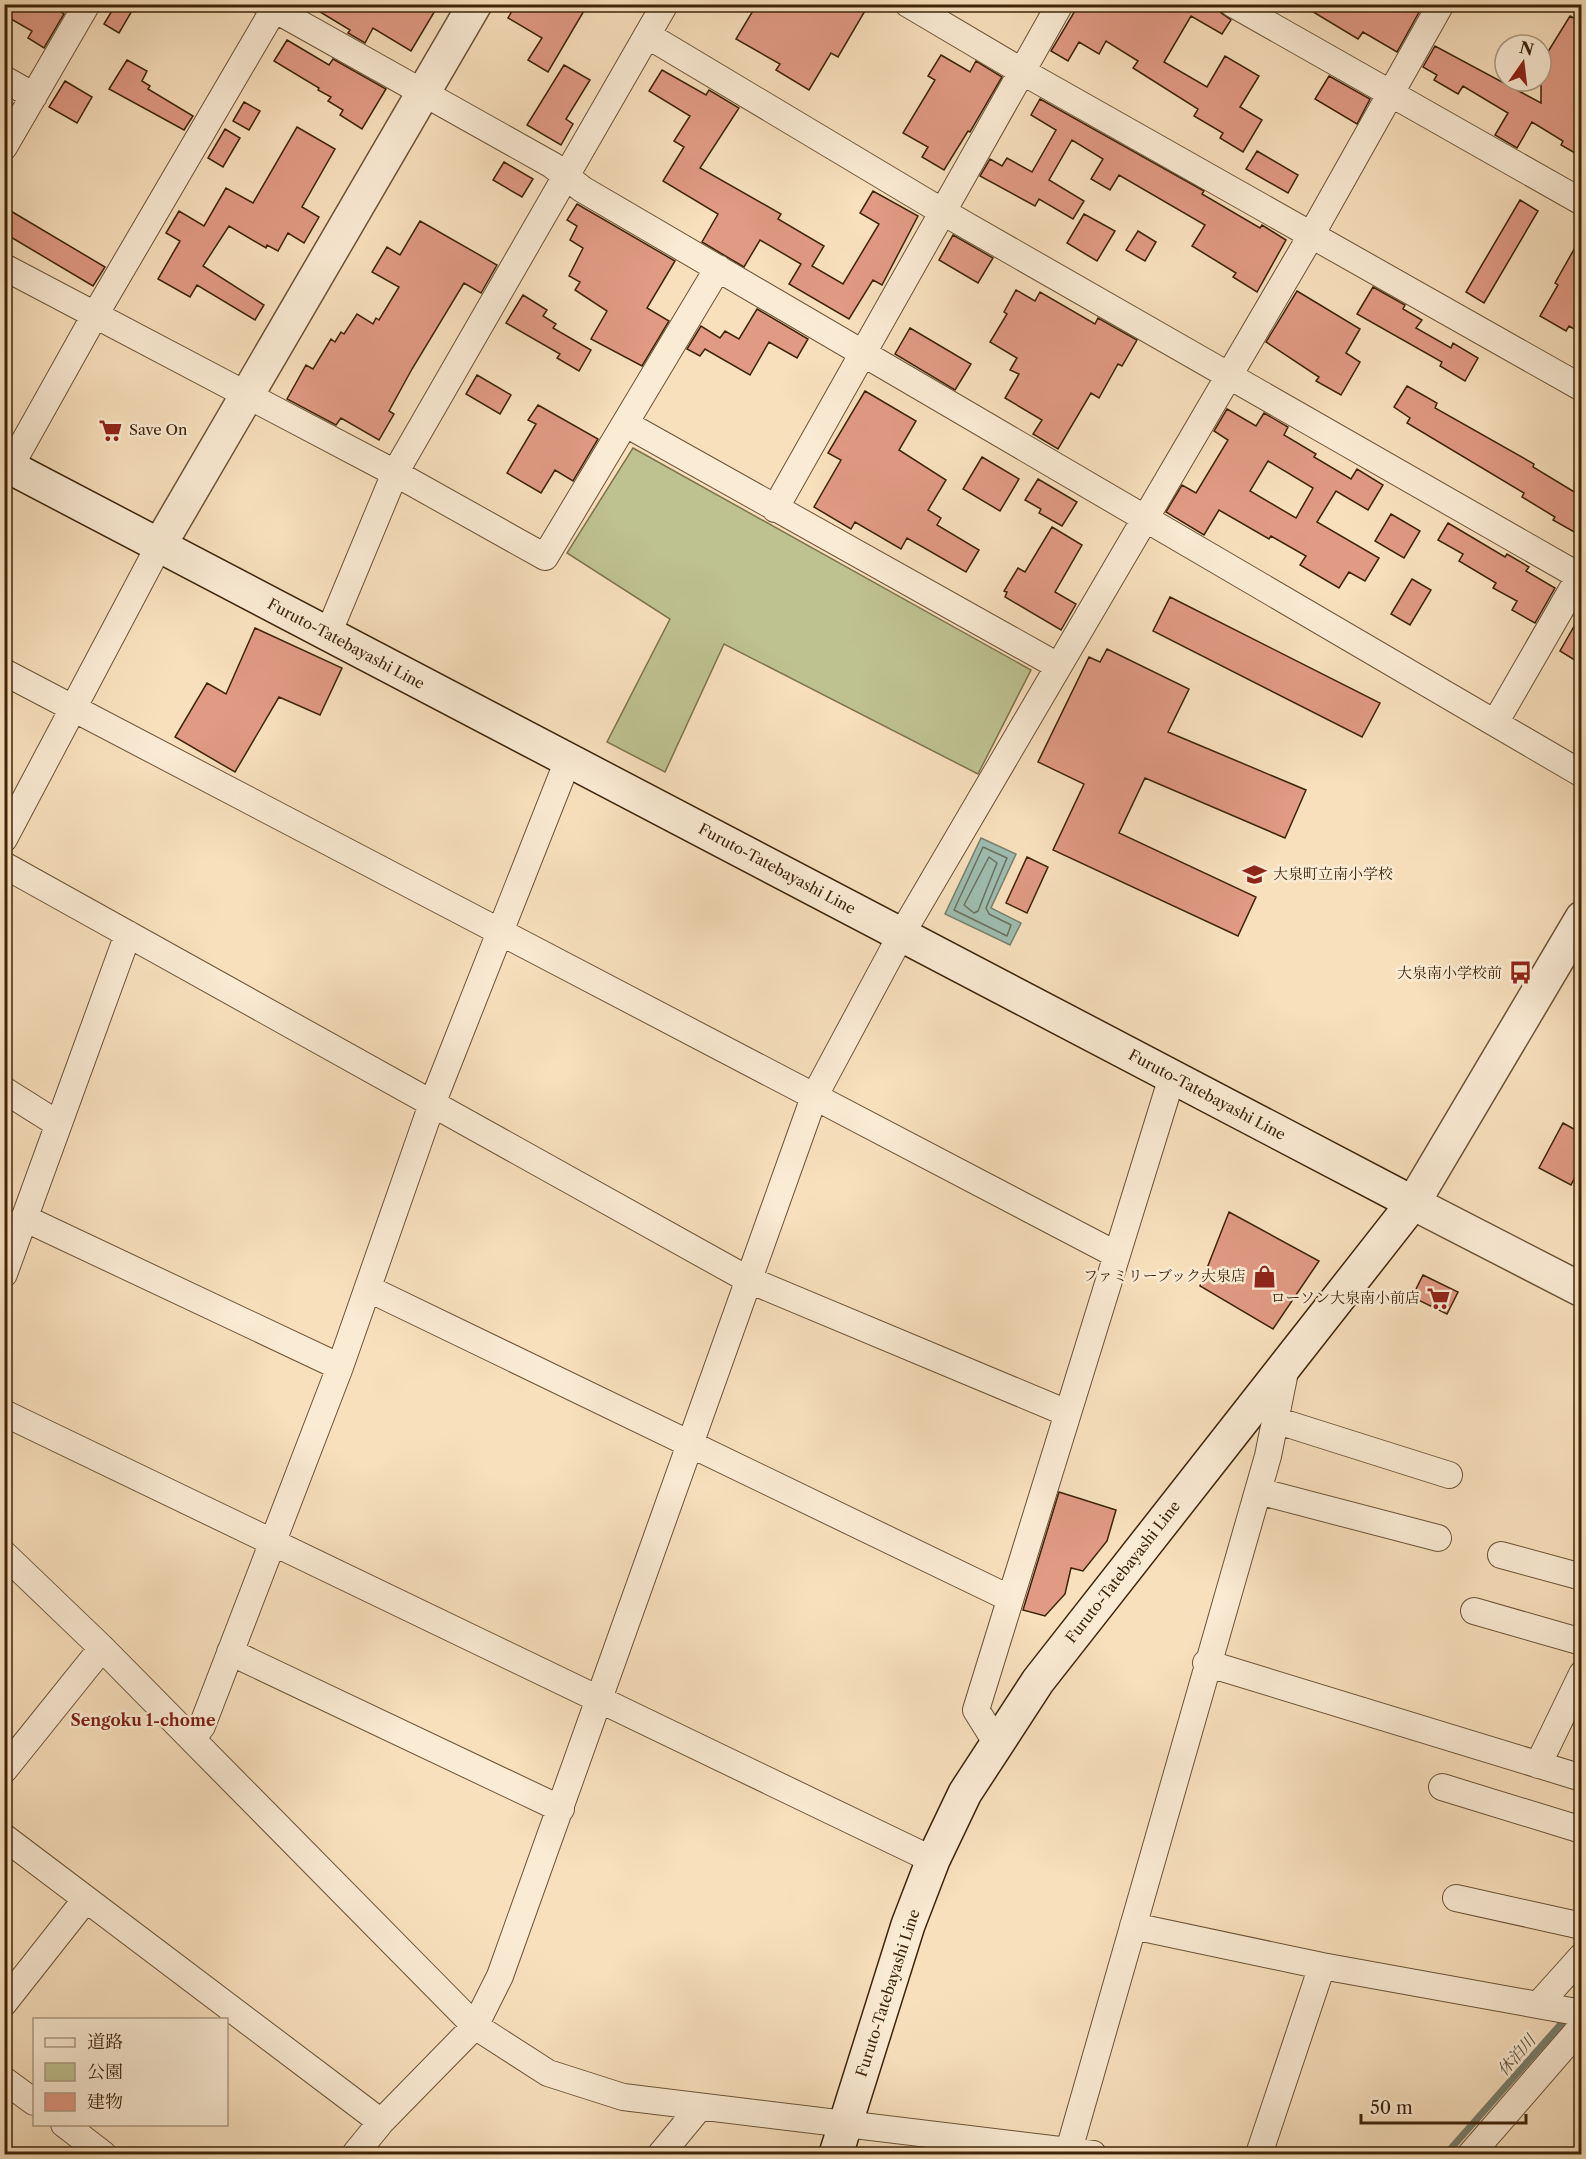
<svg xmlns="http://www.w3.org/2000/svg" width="1586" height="2159" viewBox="0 0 1586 2159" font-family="'Libre Caslon Text','Noto Serif JP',serif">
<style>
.green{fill:#bec290;stroke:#7e734c;stroke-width:1.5}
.water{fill:#9dbdb0;stroke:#77806d;stroke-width:1.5}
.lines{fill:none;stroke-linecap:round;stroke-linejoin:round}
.shore{stroke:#6d705c;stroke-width:1.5}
.stream{stroke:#77806d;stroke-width:7}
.building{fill:#e19a84;stroke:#3d2409;stroke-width:1.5;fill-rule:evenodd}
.minor-casing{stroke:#6c5336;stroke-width:28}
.tertiary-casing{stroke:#6c5336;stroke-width:36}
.secondary-casing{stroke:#3d2409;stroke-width:36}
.minor{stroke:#faebd4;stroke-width:26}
.tertiary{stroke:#faebd4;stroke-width:33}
.secondary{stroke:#faebd4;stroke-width:33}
.labels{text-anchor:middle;stroke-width:5;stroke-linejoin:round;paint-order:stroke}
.poi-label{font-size:15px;fill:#3d2409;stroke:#faebd4;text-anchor:end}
.street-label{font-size:15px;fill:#3d2409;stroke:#faebd4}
.neighbourhood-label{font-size:16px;font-weight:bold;fill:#7a1f14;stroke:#faebd4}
.water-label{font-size:16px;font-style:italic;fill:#5a523b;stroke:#faebd4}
</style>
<rect width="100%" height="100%" fill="#f8e0bd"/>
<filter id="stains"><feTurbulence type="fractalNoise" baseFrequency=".00333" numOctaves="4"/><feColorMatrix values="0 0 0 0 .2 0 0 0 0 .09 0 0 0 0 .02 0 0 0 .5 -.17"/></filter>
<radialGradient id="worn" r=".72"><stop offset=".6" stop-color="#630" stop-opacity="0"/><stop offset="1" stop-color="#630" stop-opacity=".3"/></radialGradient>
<path class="green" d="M 633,448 L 1031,670 L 978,774 L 724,644 L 665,772 L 607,742 L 670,619 L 567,553 Z"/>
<path class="water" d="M 981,838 L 1016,854 L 991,908 L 1021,923 L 1010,945 L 945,914 Z"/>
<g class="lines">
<path class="shore" d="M 983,847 L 1007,858 L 986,908 L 989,914 L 1011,925 L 1007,936 L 954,910 Z
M 989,857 L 997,863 L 978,911 L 974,913 L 964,905 Z"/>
<path class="stream" d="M 1446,2154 L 1568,2016"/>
</g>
<path class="building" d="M 4,4 L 49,4 L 64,14 L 44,48 L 28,38 L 32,31 L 4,15 Z
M 116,4 L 136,4 L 119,33 L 104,24 Z
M 307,4 L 439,4 L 411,51 L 373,28 L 365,43 L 348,33 L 350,30 Z
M 516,4 L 588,4 L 548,72 L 528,60 L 542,38 L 508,18 Z
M 757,4 L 869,4 L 838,57 L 831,53 L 809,90 L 776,70 L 780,64 L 736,39 Z
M 1079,4 L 1218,4 L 1220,12 L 1231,20 L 1222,34 L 1191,16 L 1164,62 L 1207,87 L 1225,56 L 1259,76 L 1240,107 L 1262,120 L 1243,152 L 1220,138 L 1223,133 L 1194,116 L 1198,109 L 1133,68 L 1138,61 L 1106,41 L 1099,54 L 1079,42 L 1068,61 L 1051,51 Z
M 1300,4 L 1390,4 L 1423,5 L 1397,52 L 1363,32 L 1358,39 Z
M 1570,16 L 1581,22 L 1581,151 L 1578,149 L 1575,153 L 1561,145 L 1563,141 L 1532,122 L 1517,148 L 1495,135 L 1508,113 L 1463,86 L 1458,94 L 1434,80 L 1437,75 L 1423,67 L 1435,46 L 1541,103 L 1541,63 Z
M 287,40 L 329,65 L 333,59 L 386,89 L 362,129 L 340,115 L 343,110 L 328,101 L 331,97 L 318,90 L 319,88 L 274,61 Z
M 941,55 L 970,72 L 976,61 L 1002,77 L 970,132 L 968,131 L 944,170 L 922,157 L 928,147 L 903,133 L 935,80 L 928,76 Z
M 127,60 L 147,71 L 142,81 L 150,86 L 148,89 L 193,116 L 184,130 L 109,89 Z
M 564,65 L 590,80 L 566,119 L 573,124 L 561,145 L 527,125 Z
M 662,70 L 706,95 L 709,90 L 739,108 L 700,168 L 781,214 L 778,219 L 824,246 L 812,266 L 843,284 L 879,224 L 860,213 L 873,191 L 918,216 L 882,285 L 873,280 L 849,319 L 789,284 L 801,264 L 760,240 L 744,267 L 702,242 L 718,214 L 663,181 L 684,147 L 674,141 L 690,116 L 649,91 Z
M 1329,76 L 1370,99 L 1357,124 L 1315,99 Z
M 65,81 L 92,97 L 77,123 L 49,107 Z
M 1040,99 L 1204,191 L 1202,194 L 1260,228 L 1262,225 L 1286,240 L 1257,292 L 1233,277 L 1236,273 L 1192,246 L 1205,225 L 1119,175 L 1110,190 L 1091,179 L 1103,159 L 1072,140 L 1049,180 L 1084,201 L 1073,219 L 1039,199 L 1035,206 L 980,176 L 990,159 L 1002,166 L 1007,158 L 1032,172 L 1056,130 L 1031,115 Z
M 244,102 L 260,111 L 249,130 L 233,121 Z
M 297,127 L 335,149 L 302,207 L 319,217 L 304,243 L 288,233 L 278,251 L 267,245 L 266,248 L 229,226 L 203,266 L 264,305 L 255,320 L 197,285 L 190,297 L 158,279 L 180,241 L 166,233 L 179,211 L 204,226 L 226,188 L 253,203 Z
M 225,129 L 240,138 L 223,167 L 208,158 Z
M 1257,151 L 1298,175 L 1288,193 L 1246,169 Z
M 504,162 L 533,179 L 522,197 L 493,180 Z
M 1520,200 L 1538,211 L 1484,303 L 1466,292 Z
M 577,204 L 675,261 L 647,308 L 669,321 L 642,366 L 591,339 L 607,311 L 575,290 L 580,282 L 569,276 L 583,248 L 570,240 L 577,226 L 567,220 Z
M 4,207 L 105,267 L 93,286 L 4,233 Z
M 1084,214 L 1115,231 L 1097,261 L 1067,243 Z
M 420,221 L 497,265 L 481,293 L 464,283 L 412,369 L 389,411 L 394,414 L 379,440 L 341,418 L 336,425 L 287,399 L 306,365 L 313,369 L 331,339 L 335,342 L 341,332 L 344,334 L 357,314 L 373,324 L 376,318 L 379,320 L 399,287 L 372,272 L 387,247 L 400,255 Z
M 1138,231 L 1156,242 L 1145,261 L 1126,250 Z
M 953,235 L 993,258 L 978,283 L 939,260 Z
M 1581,237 L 1581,333 L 1569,326 L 1566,331 L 1540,316 L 1558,285 L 1555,283 Z
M 1373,287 L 1405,305 L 1403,309 L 1422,320 L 1416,328 L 1451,348 L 1453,343 L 1478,358 L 1465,381 L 1440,366 L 1442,362 L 1357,314 Z
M 1016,290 L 1035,301 L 1040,292 L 1095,324 L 1098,318 L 1137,340 L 1122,366 L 1118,364 L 1099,398 L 1091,393 L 1058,449 L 1033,434 L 1042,420 L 1005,398 L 1019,374 L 1010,370 L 1017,358 L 990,342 L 1007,314 L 1004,312 Z
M 1297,291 L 1360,329 L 1346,353 L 1360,362 L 1341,395 L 1316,381 L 1319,377 L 1266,342 Z
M 523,295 L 547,310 L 543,316 L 556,324 L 553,328 L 591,350 L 579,371 L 557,358 L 560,354 L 506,323 Z
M 757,309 L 808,339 L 797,358 L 769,342 L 750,375 L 705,349 L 700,356 L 687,349 L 701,326 L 720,338 L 725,331 L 739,339 Z
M 910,328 L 971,364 L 955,390 L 895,354 Z
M 477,375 L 511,395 L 500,414 L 466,394 Z
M 1407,386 L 1437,403 L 1435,408 L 1534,464 L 1533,467 L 1581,496 L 1581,523 L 1576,533 L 1553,520 L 1555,517 L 1522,497 L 1524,493 L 1407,423 L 1410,418 L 1394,407 Z
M 865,391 L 916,421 L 899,450 L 946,480 L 928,510 L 941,518 L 937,525 L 979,550 L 966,572 L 907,538 L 901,549 L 855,522 L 851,529 L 814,507 L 841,460 L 828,453 Z
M 538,405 L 598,439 L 573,481 L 555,470 L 541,493 L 507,473 L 536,424 L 528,420 Z
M 1227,409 L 1256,426 L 1264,413 L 1288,427 L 1284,435 L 1316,454 L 1314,457 L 1351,479 L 1357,469 L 1383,485 L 1368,510 L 1336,491 L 1317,522 L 1379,558 L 1365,581 L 1349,572 L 1339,588 L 1300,565 L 1306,556 L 1271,536 L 1269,539 L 1219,510 L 1204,535 L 1166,512 L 1182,485 L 1196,493 L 1228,440 L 1214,431 ZM 1268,461 L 1313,488 L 1296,518 L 1250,491 Z
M 982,457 L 1019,479 L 1000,511 L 963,489 Z
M 1038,479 L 1077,502 L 1062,526 L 1039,513 L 1041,509 L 1025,500 Z
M 1391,514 L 1420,531 L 1404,558 L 1375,541 Z
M 1448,523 L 1505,557 L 1507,554 L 1529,567 L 1526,571 L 1555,588 L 1535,623 L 1512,610 L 1517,601 L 1493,588 L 1496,583 L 1459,561 L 1463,554 L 1438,540 Z
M 1052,527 L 1082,545 L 1055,592 L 1076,604 L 1061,630 L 1005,597 L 1007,592 L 1004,591 L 1018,568 L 1025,572 Z
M 1412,579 L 1431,590 L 1410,625 L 1391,614 Z
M 1170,597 L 1380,703 L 1362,737 L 1153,631 Z
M 1581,614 L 1581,664 L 1560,651 Z
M 255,628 L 342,668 L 320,715 L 279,697 L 235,772 L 175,737 L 207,683 L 226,694 Z
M 1107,649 L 1189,689 L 1168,732 L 1306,790 L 1285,838 L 1145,778 L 1119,833 L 1256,897 L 1238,936 L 1053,850 L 1084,784 L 1038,762 L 1089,657 L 1100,662 Z
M 1027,857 L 1048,867 L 1027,913 L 1006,903 Z
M 1563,1123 L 1581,1133 L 1581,1165 L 1571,1185 L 1539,1168 Z
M 1229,1212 L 1319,1261 L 1273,1329 L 1200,1286 Z
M 1423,1275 L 1458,1292 L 1447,1314 L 1412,1297 Z
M 1059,1492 L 1116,1510 L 1107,1541 L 1083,1571 L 1071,1568 L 1065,1594 L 1045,1616 L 1023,1610 Z"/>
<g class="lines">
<defs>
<path id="minor" d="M 265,4 L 552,165 L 582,189 L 1582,774
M 908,4 L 1023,72 L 1582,388
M 1233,4 L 1582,202
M 647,35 L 943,212 L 1579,576
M 4,79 L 34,96
M 4,147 L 87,4
M 4,267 L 395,473 L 545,557 L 718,268
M 626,424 L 1058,666
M 10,467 L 95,315 L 277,4
M 775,509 L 1060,4
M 328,634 L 395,473 L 665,4
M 4,672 L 1117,1255
M 1495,723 L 1582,572
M 4,839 L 159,546
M 4,865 L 749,1280 L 1067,1413
M 4,1090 L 58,1124
M 24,1218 L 340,1367
M 4,1274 L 128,934
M 369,1289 L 1009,1598
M 4,1413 L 933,1860
M 1275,1420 L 1449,1475
M 1258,1491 L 1438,1538
M 4,1554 L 102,1648 L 475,2026 L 500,1976 L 814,1097 L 901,935 L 1305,246 L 1441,4
M 1501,1555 L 1582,1577
M 1474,1611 L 1582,1642
M 230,1652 L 561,1809
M 1206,1663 L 1582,1778
M 192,1739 L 202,1726 L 340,1367 L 432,1104 L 568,760
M 996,1742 L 976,1710 L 1172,1077
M 1538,1765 L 1582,1674
M 4,1770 L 102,1648
M 1442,1787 L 1582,1830
M 4,1837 L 381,2122
M 1456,1898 L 1582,1926
M 1133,1926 L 1322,1966 L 1582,2013
M 4,2003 L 86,1899
M 1538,2005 L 1582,1956
M 4,2080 L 34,2102
M 64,2124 L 103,2154
M 1069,2150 L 1268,1456 L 1286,1367
M 355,2154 L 381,2122 L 475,2026 L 548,2073 L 623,2097 L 1093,2154
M 661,2154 L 699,2108
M 1259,2154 L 1322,1966
M 1471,2154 L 1582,2026"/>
<path id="tertiary" d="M 159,546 L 475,4
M 1582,918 L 1413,1203 L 1582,1290"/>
<path id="secondary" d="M 4,464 L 1413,1203 L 1038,1681 L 965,1793 L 933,1860 L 908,1925 L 836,2154"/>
</defs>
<use href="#minor" class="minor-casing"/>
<use href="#tertiary" class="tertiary-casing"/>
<use href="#secondary" class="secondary-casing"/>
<use href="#minor" class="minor"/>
<use href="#tertiary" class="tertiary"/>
<use href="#secondary" class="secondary"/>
</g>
<defs>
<symbol id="supermarket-bare" viewBox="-9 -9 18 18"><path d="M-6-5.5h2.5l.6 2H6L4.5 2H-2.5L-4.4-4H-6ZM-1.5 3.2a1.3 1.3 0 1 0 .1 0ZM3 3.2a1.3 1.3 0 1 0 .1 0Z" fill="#8f2418" stroke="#faebd4" stroke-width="2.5" paint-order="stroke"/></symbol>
<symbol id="school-bare" viewBox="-9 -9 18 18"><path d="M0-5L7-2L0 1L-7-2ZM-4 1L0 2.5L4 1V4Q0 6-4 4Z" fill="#8f2418" stroke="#faebd4" stroke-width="2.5" paint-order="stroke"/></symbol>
<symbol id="bus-bare" viewBox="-9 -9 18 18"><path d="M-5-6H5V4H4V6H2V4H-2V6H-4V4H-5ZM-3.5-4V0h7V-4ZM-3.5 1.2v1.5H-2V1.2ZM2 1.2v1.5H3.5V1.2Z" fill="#8f2418" stroke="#faebd4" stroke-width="2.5" paint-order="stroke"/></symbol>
<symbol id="shop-bare" viewBox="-9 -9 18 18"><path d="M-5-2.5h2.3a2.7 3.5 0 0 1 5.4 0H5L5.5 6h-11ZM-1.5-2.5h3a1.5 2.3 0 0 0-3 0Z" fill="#8f2418" stroke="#faebd4" stroke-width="2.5" paint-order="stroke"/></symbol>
</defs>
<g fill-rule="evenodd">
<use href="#supermarket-bare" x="94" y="414" width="33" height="33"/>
<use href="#school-bare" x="1238" y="858" width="33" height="33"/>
<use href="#bus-bare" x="1504" y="956" width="33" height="33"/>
<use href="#shop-bare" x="1248" y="1260" width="33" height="33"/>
<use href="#supermarket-bare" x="1422" y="1282" width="33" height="33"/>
</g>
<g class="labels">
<g class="poi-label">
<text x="129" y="435" text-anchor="start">Save On</text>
<text x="1273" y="879" text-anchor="start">大泉町立南小学校</text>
<text x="1502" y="978">大泉南小学校前</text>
<text x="1246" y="1281">ファミリーブック大泉店</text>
<text x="1420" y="1303">ローソン大泉南小前店</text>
</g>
<g class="street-label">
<text transform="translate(346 644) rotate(28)" y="5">Furuto-Tatebayashi Line</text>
<text transform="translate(777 869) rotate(28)" y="5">Furuto-Tatebayashi Line</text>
<text transform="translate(1207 1095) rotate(28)" y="5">Furuto-Tatebayashi Line</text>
<text transform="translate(1123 1572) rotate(-52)" y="5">Furuto-Tatebayashi Line</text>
<text transform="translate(888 1993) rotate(-72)" y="5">Furuto-Tatebayashi Line</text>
</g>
<g class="neighbourhood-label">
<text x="143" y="1726">Sengoku 1-chome</text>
</g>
<g class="water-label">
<text transform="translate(1516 2055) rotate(-49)" y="6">休泊川</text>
</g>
</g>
<rect width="1586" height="2159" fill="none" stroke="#f8e0bd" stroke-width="24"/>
<rect x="6" y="6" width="1574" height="2147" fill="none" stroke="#3d2409" stroke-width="3"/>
<rect x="12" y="12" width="1562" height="2135" fill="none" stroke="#3d2409" stroke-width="1.5"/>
<rect x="33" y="2018" width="195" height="108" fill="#faebd4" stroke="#ae9b83" stroke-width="1.5"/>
<rect x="45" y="2038" width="30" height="9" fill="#faebd4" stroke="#ae9b83" stroke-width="1.5"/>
<text x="87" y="2048" font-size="18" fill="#3d2409">道路</text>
<rect x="45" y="2063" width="30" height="18" fill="#bec290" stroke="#ae9b83" stroke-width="1.5"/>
<text x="87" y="2078" font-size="18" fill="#3d2409">公園</text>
<rect x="45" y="2093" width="30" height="18" fill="#e19a84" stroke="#ae9b83" stroke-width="1.5"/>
<text x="87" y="2108" font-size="18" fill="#3d2409">建物</text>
<g transform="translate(1523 63) rotate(14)"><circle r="28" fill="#faebd4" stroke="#ae9b83" stroke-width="1.5"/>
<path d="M0-4.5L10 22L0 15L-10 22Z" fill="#8f2418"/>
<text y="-9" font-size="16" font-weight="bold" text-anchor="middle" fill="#3d2409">N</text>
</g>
<path d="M1361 2114v9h165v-9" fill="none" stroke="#3d2409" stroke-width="3"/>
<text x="1370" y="2114" font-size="18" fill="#3d2409" stroke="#faebd4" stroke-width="4.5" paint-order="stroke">50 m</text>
<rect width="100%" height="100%" filter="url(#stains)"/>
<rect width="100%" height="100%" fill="url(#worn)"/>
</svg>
